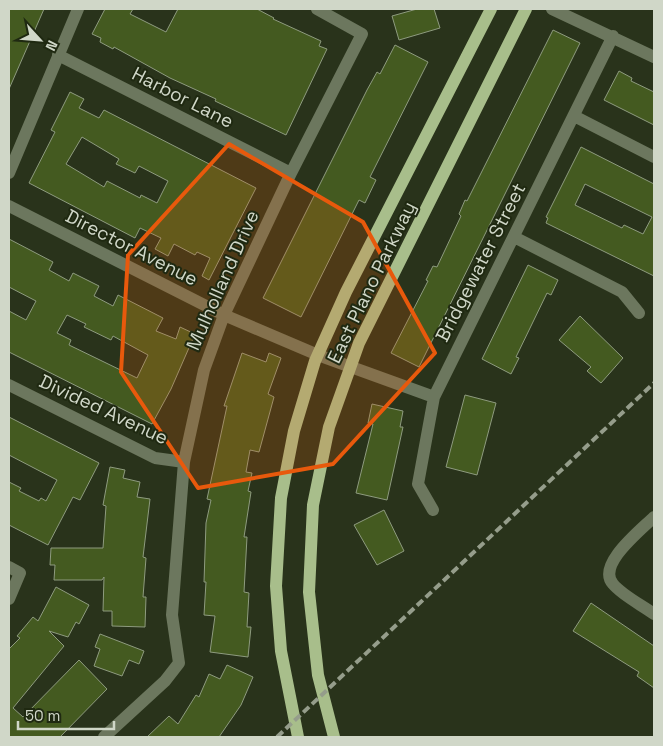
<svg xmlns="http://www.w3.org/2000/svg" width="663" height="746" viewBox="0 0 663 746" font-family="'Space Grotesk',sans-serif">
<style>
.building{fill:#445a20;stroke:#8e9b7f;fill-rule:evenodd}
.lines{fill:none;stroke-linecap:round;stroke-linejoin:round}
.minor{stroke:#6c775e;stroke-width:12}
.major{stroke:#a8be8b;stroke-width:12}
.rail{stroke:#959d8b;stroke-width:4;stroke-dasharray:8 4;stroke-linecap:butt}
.marked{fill:#e8590c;fill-opacity:0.2;stroke:#e8590c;stroke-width:4;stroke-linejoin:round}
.labels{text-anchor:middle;stroke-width:4;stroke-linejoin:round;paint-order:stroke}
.street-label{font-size:19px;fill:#d0d7c8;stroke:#1f2911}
</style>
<rect width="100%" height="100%" fill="#29331b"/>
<path class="building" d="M 9,9 L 44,9 L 9,89 Z
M 105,9 L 133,9 L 130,14 L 166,32 L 178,9 L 257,9 L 274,18 L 273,19 L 321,41 L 319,46 L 327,49 L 286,135 L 215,101 L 216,99 L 170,78 L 114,47 L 113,49 L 100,42 L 101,38 L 92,34 Z
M 417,9 L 434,9 L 440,28 L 399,40 L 392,16 Z
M 553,30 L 580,43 L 419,367 L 391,353 L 428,281 L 426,280 L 433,266 L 437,267 L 461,216 L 459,214 L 465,200 L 467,201 Z
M 395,45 L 428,62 L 370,177 L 376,180 L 365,203 L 359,200 L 301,317 L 263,298 L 367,90 L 377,72 L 380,74 Z
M 619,71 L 632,78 L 631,81 L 654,92 L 654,125 L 604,100 Z
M 70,92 L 84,99 L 79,108 L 99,118 L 104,110 L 256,188 L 209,280 L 202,276 L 210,258 L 197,252 L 195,255 L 174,244 L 168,256 L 155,249 L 161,238 L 140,228 L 135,238 L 29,183 L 55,132 L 51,130 ZM 82,137 L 119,159 L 116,164 L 135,173 L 139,166 L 168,181 L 157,203 L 141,195 L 140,198 L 107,181 L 104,187 L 66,164 Z
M 581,147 L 654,184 L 654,276 L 546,223 L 548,218 L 546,217 ZM 585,184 L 652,217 L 643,234 L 624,225 L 622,228 L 575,205 Z
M 9,239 L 53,262 L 49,270 L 69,281 L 73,273 L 99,286 L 94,296 L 113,306 L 118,295 L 163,318 L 156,331 L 176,339 L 180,327 L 195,334 L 171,389 L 152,424 L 9,352 L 9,311 L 26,320 L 36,301 L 9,287 ZM 67,315 L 86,324 L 84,327 L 111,340 L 113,336 L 148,355 L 137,378 L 69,345 L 71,340 L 57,333 Z
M 528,265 L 558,280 L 551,295 L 547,293 L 516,357 L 519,358 L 511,374 L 482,359 Z
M 580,316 L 623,358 L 601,383 L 587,371 L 591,367 L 559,340 Z
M 242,353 L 266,362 L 269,353 L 281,358 L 268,394 L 274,397 L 259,452 L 250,450 L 246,472 L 252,473 L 248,491 L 251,492 L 244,537 L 247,537 L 244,592 L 249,593 L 247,627 L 251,627 L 248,657 L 210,652 L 215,616 L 204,615 L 206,582 L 204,582 L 206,523 L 211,500 L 207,499 L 227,406 L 224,406 Z
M 465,395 L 496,403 L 477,475 L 446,467 Z
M 372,404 L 403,411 L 400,427 L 403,427 L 387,500 L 356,493 L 373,424 L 368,423 Z
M 9,417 L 99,463 L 80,500 L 73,497 L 48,545 L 9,525 L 9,482 L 21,488 L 19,491 L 39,501 L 41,498 L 46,501 L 57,480 L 9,455 Z
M 110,467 L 125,470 L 123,478 L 140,482 L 137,497 L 150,499 L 143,557 L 146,558 L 143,597 L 146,597 L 145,627 L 112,626 L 112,611 L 103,611 L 104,577 L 102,580 L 54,580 L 55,565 L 50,565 L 51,548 L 103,548 L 106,506 L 103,505 Z
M 384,510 L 404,551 L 377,565 L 354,525 Z
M 56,587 L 89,605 L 79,624 L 76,622 L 68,637 L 49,631 L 64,646 L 13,708 L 23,717 L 79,660 L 107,689 L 60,737 L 9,737 L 9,649 L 20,638 L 17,636 L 33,617 L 38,621 Z
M 591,603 L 654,646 L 654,688 L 637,676 L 639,672 L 573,631 Z
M 100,634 L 144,651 L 139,664 L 129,660 L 122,676 L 94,666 L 100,649 L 95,647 Z
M 227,665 L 253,677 L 241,705 L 219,737 L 147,737 L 169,716 L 178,724 L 196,695 L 199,697 L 209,674 L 220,679 Z"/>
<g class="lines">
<path class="minor" d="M 552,9 L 654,57
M 58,55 L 291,173
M 574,116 L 654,157
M 9,173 L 78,9
M 9,206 L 224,315 L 318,355 L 434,397
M 514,237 L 622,292 L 639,313
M 9,385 L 155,458 L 184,462
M 433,510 L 418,484 L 434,397 L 613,36
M 654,517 C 641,530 596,565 613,584 C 623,596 642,605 654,614
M 9,567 L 20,573 L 9,599
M 104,737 L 165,681 L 179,663 L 172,615 L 184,462 L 204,370 L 224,315 L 291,173 L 362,34 L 317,9"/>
<path class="major" d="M 298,737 L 281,651 L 276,586 L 281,498 L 294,431 L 315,361 L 346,292 L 491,9
M 334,737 L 318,675 L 309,592 L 313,505 L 329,427 L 359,343 L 526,9"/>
<path class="rail" d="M 277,737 L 654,383"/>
</g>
<path class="marked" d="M 229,144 L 363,222 L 435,353 L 333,464 L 198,488 L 121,372 L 128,255 Z"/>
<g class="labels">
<g class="street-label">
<text transform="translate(183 97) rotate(27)" y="7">Harbor Lane</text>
<text transform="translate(132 247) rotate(27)" y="7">Director Avenue</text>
<text transform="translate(480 262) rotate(-63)" y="7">Bridgewater Street</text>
<text transform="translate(222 280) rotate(-66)" y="7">Mulholland Drive</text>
<text transform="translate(371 282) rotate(-64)" y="7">East Plano Parkway</text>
<text transform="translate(104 409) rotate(25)" y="7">Divided Avenue</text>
</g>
</g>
<rect width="663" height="746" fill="none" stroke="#d0d7c8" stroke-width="20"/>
<g transform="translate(40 40) rotate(116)" stroke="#1f2911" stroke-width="4" paint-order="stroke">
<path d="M0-4L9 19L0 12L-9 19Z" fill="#d0d7c8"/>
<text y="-8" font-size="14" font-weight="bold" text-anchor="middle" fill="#d0d7c8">N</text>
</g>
<path d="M18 721v8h96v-8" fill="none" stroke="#d0d7c8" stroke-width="2.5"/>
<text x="25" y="721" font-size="15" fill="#d0d7c8" stroke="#1f2911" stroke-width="4" paint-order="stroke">50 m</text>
</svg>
